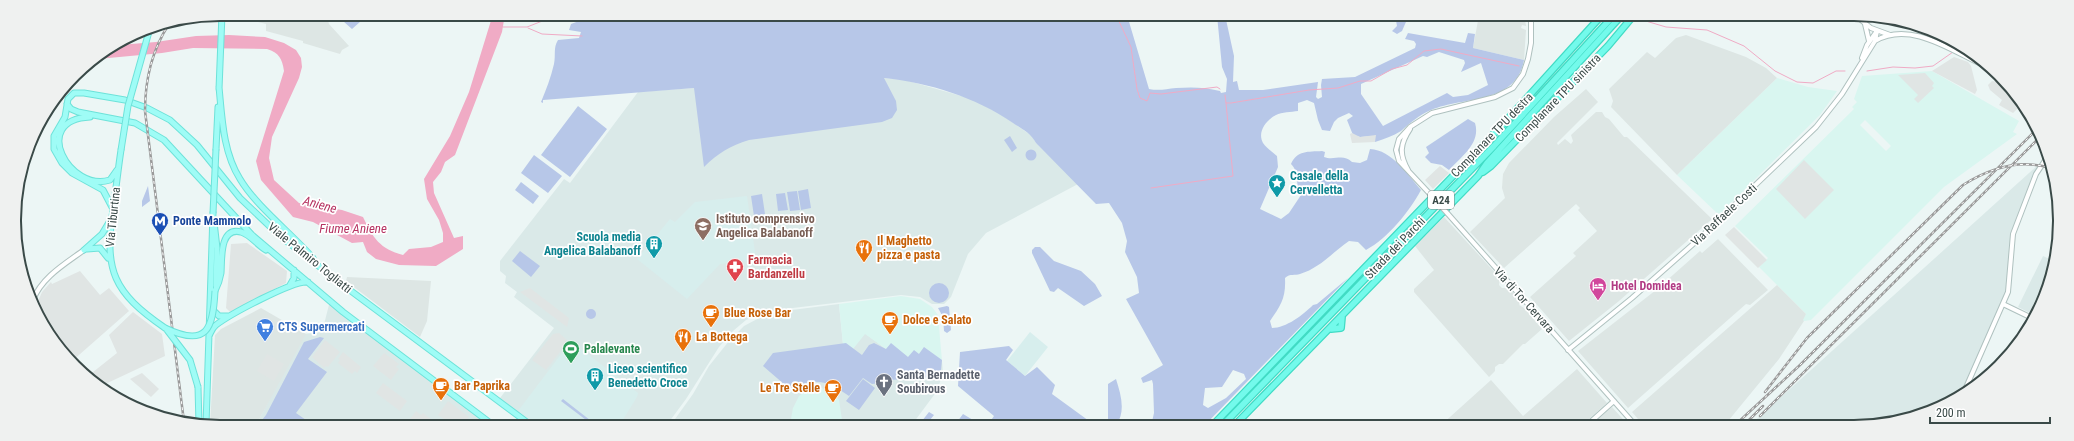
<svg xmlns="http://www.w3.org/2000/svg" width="2074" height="441" viewBox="0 0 2074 441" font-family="'Roboto Condensed',sans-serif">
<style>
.residential{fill:#dae9e8}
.commercial{fill:#d9f6f0;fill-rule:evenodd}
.industrial{fill:#dde6e4}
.education{fill:#d7eeed}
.green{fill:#b7c7e8;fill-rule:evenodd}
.parking{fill:#e0e5e4}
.water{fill:#f0abc5}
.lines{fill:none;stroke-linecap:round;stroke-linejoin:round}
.stream{stroke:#f0abc5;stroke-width:1}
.tertiary-casing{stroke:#afc1bf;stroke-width:6}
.primary-casing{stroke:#6ee2d9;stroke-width:7}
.motorway-casing{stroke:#41dbc4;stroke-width:8}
.tertiary{stroke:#fff;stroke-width:4}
.primary{stroke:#9ffcf6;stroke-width:5}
.motorway{stroke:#73faeb;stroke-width:5.5}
.rail-casing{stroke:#9a9a9a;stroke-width:2.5}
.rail{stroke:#fff;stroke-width:1;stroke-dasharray:3;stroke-linecap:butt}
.tertiary-bridge-casing{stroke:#afc1bf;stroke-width:6;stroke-linecap:butt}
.primary-bridge-casing{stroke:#6ee2d9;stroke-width:7;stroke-linecap:butt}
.tertiary-bridge{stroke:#fff;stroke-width:4}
.primary-bridge{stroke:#9ffcf6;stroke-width:5}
.labels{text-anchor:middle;stroke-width:3.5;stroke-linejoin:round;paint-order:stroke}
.shield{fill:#fff;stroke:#75807f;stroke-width:1}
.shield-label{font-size:11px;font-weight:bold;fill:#3a4a48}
.street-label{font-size:12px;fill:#3a4a48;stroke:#fff}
.culture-label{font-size:12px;font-weight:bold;fill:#0d838f;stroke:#fff;text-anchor:start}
.education-label{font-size:12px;font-weight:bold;fill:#785e54;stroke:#fff;text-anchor:start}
.transit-label{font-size:12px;font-weight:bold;fill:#164399;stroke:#fff;text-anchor:start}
.food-label{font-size:12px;font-weight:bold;fill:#c56008;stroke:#fff;text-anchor:start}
.health-label{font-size:12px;font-weight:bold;fill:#be3a42;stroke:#fff;text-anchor:start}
.hotel-label{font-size:12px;font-weight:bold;fill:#b23c85;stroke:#fff;text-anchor:start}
.shop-label{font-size:12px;font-weight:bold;fill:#366cbe;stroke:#fff;text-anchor:start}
.leisure-label{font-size:12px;font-weight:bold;fill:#27864d;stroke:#fff;text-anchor:start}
.worship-label{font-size:12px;font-weight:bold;fill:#5b616d;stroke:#fff;text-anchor:start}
.water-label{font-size:13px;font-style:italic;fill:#b63362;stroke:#fff}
.rim{fill:none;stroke:#3a4a48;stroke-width:2}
</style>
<rect width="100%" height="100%" fill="#ecf6f5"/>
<path class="residential" d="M 861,76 L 905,80 L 972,99 L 1002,115 L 1032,136 L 1036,143 L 1078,184 L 986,233 L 968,254 L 951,297 L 944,304 L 932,304 L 920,297 L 901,295 L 776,310 L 746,320 L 733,331 L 719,347 L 686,399 L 666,426 L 535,426 L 500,398 L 554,328 L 514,297 L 517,292 L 505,283 L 506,276 L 500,271 L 500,261 L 564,179 L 570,183 L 638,92 Z
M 2038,165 L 2015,230 L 2009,285 L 2004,295 L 2003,304 L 1964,392 L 1945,406 L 1867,427 L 1749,426 Z
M 2043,256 L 2054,261 L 2036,316 L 2018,307 Z
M 330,301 L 493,425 L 256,425 L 304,334 L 322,332 Z
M 839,304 L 843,344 L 865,333 L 886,349 L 891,343 L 914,350 L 924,347 L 942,361 L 943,373 L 937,391 L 911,426 L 670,426 L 693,394 L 709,366 L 729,341 L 744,326 L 761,317 L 776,312 Z"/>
<path class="commercial" d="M 1932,71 L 2019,121 L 2013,132 L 2017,134 L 1944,187 L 1811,320 L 1804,321 L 1802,320 L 1806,314 L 1759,267 L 1768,258 L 1735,226 L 1854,109 L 1852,107 L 1857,102 L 1854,99 L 1862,76 ZM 1865,120 L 1891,146 L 1886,151 L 1860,125 Z
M 1777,78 L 1808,87 L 1837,91 L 1820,115 L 1719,215 L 1677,175 Z
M 901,296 L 920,299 L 932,307 L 938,315 L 942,361 L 924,347 L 919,354 L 908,357 L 891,344 L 886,349 L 865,334 L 853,349 L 843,344 L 839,304 Z
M 822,388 L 833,393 L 839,400 L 842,420 L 838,426 L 799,426 L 791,419 L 793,408 L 799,396 L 809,389 Z"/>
<path class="industrial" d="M 226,14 L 326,14 L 329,24 L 349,46 L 342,50 L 340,54 L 303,43 L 303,41 L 266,31 L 266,24 Z
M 1479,15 L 1527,15 L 1525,19 L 1526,26 L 1522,25 L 1521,28 L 1526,30 L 1524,60 L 1473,48 Z
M 1686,35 L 1746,57 L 1766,68 L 1777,78 L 1677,175 L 1611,107 L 1613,101 L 1609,89 L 1647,52 L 1655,58 L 1676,38 Z
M 1586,89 L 1598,102 L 1557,143 L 1558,145 L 1565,139 L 1571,144 L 1573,141 L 1571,135 L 1596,112 L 1602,112 L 1605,117 L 1609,119 L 1624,137 L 1627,137 L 1712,219 L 1619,301 L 1569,341 L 1530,297 L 1576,256 L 1573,253 L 1597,231 L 1578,210 L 1580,208 L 1576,204 L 1504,268 L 1470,232 L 1505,198 L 1502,188 L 1503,174 L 1509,163 L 1554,117 Z
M 1444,217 L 1500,278 L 1499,285 L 1502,288 L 1509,288 L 1521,301 L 1519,305 L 1524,308 L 1542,329 L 1525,344 L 1523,344 L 1503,364 L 1499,364 L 1495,367 L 1495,371 L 1489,377 L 1414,292 L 1414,289 L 1434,270 L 1415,246 Z
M 1718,239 L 1768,290 L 1750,305 L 1746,304 L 1628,408 L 1578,351 L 1656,290 L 1700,251 L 1702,253 Z
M 347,277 L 431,281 L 427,321 L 420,337 L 346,281 Z
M 1777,285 L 1806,314 L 1803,320 L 1804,321 L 1779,359 L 1724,426 L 1644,426 L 1632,412 Z
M 261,308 L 306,334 L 256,425 L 210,425 L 215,335 L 221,329 Z
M 1577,369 L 1607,403 L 1581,426 L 1440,426 L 1491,380 L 1523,416 Z
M 1612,407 L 1629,426 L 1590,426 Z"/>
<path class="education" d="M 747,196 L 756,259 L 720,264 L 687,299 L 637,259 L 670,219 L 675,222 L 695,202 Z
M 1030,332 L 1048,347 L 1025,376 L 1007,361 Z
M 571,341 L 638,393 L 637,397 L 619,426 L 537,426 L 518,411 Z"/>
<path class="green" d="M 335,14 L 369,14 L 352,29 Z
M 505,14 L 534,14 L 521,22 L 504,22 Z
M 620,14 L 1127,15 L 1149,89 C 1159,91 1166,89 1176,88 C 1191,87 1205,87 1220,91 L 1221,93 L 1226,92 L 1227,79 L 1222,67 L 1217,15 L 1225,15 L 1234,56 L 1233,82 L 1237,81 L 1239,90 L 1263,90 L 1318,82 L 1316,97 L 1318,99 L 1322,97 L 1321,85 L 1322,79 L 1355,77 L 1415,48 L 1416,44 L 1414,41 L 1405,39 L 1408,33 L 1465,43 L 1468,33 L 1475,34 L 1473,48 L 1524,60 C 1516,105 1464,96 1431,110 C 1419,115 1410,123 1401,131 C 1393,136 1384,139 1375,142 L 1375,136 L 1360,137 L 1353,135 L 1347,120 L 1353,116 L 1349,113 L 1338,118 L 1334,122 L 1330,131 L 1322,130 L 1318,120 L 1314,103 L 1307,100 L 1298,103 L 1298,111 C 1291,112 1282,112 1276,115 C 1266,120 1257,132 1263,143 C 1266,148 1273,152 1277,156 L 1278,167 L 1260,209 L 1281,219 L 1289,213 L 1301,195 C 1295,185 1299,171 1291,164 C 1297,150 1308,152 1322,151 L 1325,152 L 1324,157 C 1334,161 1343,153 1352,162 L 1360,163 L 1367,160 L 1370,149 C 1392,150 1408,175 1421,190 C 1409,212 1388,238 1366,250 L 1358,242 L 1349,241 C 1333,252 1320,268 1300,274 C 1295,276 1290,273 1285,278 C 1286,298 1281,305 1270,321 L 1272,328 C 1286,328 1303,315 1313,305 L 1317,304 L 1348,278 L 1204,426 L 1151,426 L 1154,413 L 1153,384 L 1152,380 L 1143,383 L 1141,378 L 1163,365 L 1126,299 L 1139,293 L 1137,277 L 1125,252 L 1127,241 L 1122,223 L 1109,203 L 1096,204 L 1036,143 C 1031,133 1022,129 1013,123 C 975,97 930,83 884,78 L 896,101 L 897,110 L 892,118 L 882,122 L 749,140 C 730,146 718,153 704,167 L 694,88 L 543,100 L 543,103 L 541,102 C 546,90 551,77 554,64 C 556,54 553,48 558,40 L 579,38 L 581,32 L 569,30 L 571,24 L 579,21 L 617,19 ZM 1439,52 L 1464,60 L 1465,63 L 1461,72 L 1481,63 L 1488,85 L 1468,95 L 1453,97 L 1447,93 L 1383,126 L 1361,94 L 1361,84 L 1423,56 L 1427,57 ZM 1233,370 L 1244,374 L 1246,379 L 1226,398 L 1208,408 L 1203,405 L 1205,388 L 1222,387 Z
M 1395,15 L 1409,15 L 1402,31 L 1397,34 L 1392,31 L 1397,26 Z
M 578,106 L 607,129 L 570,177 L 541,155 Z
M 1468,119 L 1475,123 C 1481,143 1462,156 1449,170 L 1442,165 L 1431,163 L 1425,157 L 1429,153 L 1426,147 Z
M 1010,136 L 1017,148 L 1012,152 L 1004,140 Z
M1025.5 155a5.5 5.5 0 1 1 11 0a5.5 5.5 0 1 1-11 0Z
M 534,155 L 562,176 L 548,193 L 521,173 Z
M 521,182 L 539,196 L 533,204 L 515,190 Z
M 148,186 L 150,201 L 142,207 L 142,201 Z
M 808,189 L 811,208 L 801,210 L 798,191 Z
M 797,191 L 800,210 L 790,211 L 787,192 Z
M 785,193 L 788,210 L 778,211 L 776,194 Z
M 762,194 L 765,214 L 754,216 L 751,196 Z
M 1035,247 L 1040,247 L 1054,261 L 1081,271 L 1095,284 L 1102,296 L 1084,306 L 1058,288 L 1054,292 L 1050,291 L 1032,253 L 1032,250 Z
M 520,251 L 540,266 L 531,277 L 512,261 Z
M929 293a10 10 0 1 1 20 0a10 10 0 1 1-20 0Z
M 947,306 L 949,307 L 951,330 L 947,333 L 944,331 L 943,317 L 938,308 Z
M586 314a5 5 0 1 1 10 0a5 5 0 1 1-10 0Z
M 320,337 L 324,338 L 308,359 L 327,372 L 296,413 L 306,420 L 302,425 L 258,425 L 266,415 L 304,342 Z
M 846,343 L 862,355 L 869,345 L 874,343 L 886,349 L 891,343 L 908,357 L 914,350 L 919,354 L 924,347 L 942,360 L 940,380 L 933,377 L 890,380 L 889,382 L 872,384 L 863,378 L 849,396 C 829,382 813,375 792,391 L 763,366 L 773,353 Z
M 1009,346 L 1013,350 L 1006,360 L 1025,376 L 1037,367 L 1055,385 L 1052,394 L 1096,426 L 987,426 L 994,416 L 958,386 L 960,352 Z
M 863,379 L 875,388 L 859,410 L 846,401 Z
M 1116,379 C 1121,395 1126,411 1116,426 L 1103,426 L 1108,423 L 1108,384 Z
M 563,399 L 595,424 L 594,426 L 561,401 Z
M 929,412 L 934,415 L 925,426 L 918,426 Z
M 963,414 L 983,426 L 954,426 Z"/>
<path class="parking" d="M 1954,57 L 1968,62 L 1971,66 L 1977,90 L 1975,94 L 1932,71 Z
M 1925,73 L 1934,83 L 1932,86 L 1934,88 L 1918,103 L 1914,99 L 1918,95 L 1898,75 Z
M 1992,81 L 2004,83 L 2017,95 L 2022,104 L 2013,113 L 1999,105 L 2002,100 L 1990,90 L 1988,85 Z
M 1352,133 L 1360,137 L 1376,135 L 1375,142 L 1352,143 L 1350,134 Z
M 1804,160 L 1834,190 L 1805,219 L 1776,189 Z
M 1440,166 L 1449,173 L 1433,189 L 1425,180 Z
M 1734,227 L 1767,260 L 1758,268 L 1725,235 Z
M 247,243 L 287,271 L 286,283 L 230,312 L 226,308 L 231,244 Z
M 80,271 L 100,295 L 109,288 L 129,311 L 71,362 L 65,356 L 36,306 L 42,292 L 51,282 L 52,284 Z
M 530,288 L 569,318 L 567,327 L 520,292 Z
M 133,312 L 162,334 L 165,356 L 101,386 L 88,376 L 117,353 L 109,335 Z
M 559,333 L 567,340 L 566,342 L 567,343 L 546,370 L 532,360 L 553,334 Z
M 325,340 L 340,352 L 328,367 L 326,366 L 324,368 L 312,357 Z
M 343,352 L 361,367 L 357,373 L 355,371 L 352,374 L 338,363 L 340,360 L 338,359 Z
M 384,353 L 399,364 L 396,367 L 399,369 L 391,380 L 373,366 Z
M 267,354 L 284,364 L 274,381 L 257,371 Z
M 142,373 L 159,389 L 151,397 L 130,379 Z
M 383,383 L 407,401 L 400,411 L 376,393 Z
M 448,401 L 469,417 L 465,425 L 452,425 L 438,415 Z
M 416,411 L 421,415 L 423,413 L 437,424 L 436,425 L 419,425 L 410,419 Z"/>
<path class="water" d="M 493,14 L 505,14 L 502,32 L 455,155 L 445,162 L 441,172 L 433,182 L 434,193 L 454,238 L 463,236 L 463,249 L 436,266 L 399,265 L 376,259 L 367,252 L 363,242 L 352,243 L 313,222 L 293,217 L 261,180 L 256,161 L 284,71 C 282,58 279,53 267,49 L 193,48 L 162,53 L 98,59 L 119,45 L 156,42 L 196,36 L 229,35 L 265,37 L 284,43 L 296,50 L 301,58 L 302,67 L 299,78 L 272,137 L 269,158 L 274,180 L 299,203 L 342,210 L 363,217 C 373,238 380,249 403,255 L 409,249 L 431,247 L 443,242 L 443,233 L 439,220 L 427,199 L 424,179 L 450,136 L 469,92 Z"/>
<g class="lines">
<path class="stream" d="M 1116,15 L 1131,47 L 1137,89 L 1140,98 L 1147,101 L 1150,93 L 1161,94 L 1217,87 L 1220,89
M 1639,19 L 1666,27 L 1707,30 L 1744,46 L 1775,71 L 1797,82 L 1813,83 L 1836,71 L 1845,71
M 503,27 L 527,27 L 550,18 L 558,16 L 612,14
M 528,28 L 542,34 L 582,36
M 1955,50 L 1961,45
M 1867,71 L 1893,67 L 1915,68 L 1933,66 L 1953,52
M 1225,95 L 1226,103 L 1231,103 L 1309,90 L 1338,88 L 1360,81 L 1371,81 L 1392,69 L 1407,65 L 1424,51 L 1441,49 L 1519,66
M 1151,188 L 1233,176 L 1226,103"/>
<defs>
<path id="tertiary" d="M 1856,16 L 1871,28 L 1890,35
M 1865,24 L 1869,41
M 1875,41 C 1910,20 1952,51 1983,65
M 1862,58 L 1867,45 L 1877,31
M 1408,170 C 1399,154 1400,144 1410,129
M 1429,193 L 1399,161 L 1396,150 L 1399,139 L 1410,127 L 1432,113 L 1495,97 L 1513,88 L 1523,74 L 1528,59 L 1531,43 L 1531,15
M 1448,214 L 1636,426
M 33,300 C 42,277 65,264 84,250
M 2003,304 L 2034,319
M 1568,350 L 1632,298 L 1700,238 L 1816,127 L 1842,94 L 1875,41 L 1877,31
M 1964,392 L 2008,292 L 2013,234 L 2036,174 L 2048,156
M 1586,426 L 1614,401"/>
<path id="primary" d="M 219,87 C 222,118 223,152 240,179 C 256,206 291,233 313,258
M 219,89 L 222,14
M 67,104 L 71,109 L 78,112 L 135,123 L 164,140 L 252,235 L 343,312 L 493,425
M 90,117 C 29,120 70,193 110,180 L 117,170
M 216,149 L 218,107
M 121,150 C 118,170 116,189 113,209 C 104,271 113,292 165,328
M 113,209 L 103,190 L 72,173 L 62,163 L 54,149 L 54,136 L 65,117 L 68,99 L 74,93 L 84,93 L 125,100 L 147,108 L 170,120 L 197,145 L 240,198 L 281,237 L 347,288 L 532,426
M 214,222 L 217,248 L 216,286
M 87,249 L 100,248 L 108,258
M 84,250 L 102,234 L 111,219
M 290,285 L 294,278 L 294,270
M 215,291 C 218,285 220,279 221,273 C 222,261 219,226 241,232 C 251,235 258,246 266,250
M 212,309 L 219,316 L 229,316
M 209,336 C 211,332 212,328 216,325 C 229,315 293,280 308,282
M 198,387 L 199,425
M 206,425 L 213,213"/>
<path id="motorway" d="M 1483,172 L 1491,166 L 1608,46 L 1634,15
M 1331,329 L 1341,328 L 1342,317
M 1212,426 L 1507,120 L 1602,15
M 1222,426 L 1494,146 L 1614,15
M 1234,426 L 1478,176 L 1487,163 L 1622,15"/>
</defs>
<use href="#tertiary" class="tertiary-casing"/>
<use href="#primary" class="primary-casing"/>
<use href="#motorway" class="motorway-casing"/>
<use href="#tertiary" class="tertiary"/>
<use href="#primary" class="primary"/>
<use href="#motorway" class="motorway"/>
<defs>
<path id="rail" d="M 169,24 C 152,50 145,80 145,111 L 184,422
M 1765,392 L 1807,338 L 1963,185 C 1990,168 2022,158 2053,169
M 1760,416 L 2039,138
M 1734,426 L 1800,365 L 2035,131
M 1743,426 L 1763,406"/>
</defs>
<use href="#rail" class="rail-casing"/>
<use href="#rail" class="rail"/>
<defs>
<path id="tertiary-bridge" d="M 1429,193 L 1448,214"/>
<path id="primary-bridge" d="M 121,150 L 128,106 L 150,28
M 213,213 L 216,149
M 165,328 C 207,348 213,329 215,291
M 167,330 L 190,360 L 198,387"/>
</defs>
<use href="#tertiary-bridge" class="tertiary-bridge-casing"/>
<use href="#primary-bridge" class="primary-bridge-casing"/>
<use href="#tertiary-bridge" class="tertiary-bridge"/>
<use href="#primary-bridge" class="primary-bridge"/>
</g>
<defs>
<symbol id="sight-pin" viewBox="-11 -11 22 30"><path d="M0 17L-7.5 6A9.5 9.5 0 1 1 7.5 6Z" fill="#0f9aa8" stroke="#fff"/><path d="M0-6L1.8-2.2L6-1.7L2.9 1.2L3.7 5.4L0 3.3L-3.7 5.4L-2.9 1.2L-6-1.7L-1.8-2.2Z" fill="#fff"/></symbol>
<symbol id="metro-pin" viewBox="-11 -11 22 30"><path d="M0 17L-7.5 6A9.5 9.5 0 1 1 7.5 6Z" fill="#1a4fb4" stroke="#fff"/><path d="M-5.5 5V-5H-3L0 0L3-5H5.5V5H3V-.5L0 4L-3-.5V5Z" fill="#fff"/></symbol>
<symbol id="school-pin" viewBox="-11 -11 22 30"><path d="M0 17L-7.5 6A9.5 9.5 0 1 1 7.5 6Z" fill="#8d6e63" stroke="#fff"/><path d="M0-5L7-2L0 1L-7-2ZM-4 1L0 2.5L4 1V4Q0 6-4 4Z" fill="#fff"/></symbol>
<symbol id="building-pin" viewBox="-11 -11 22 30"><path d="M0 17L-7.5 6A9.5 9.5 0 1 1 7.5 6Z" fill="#0f9aa8" stroke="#fff"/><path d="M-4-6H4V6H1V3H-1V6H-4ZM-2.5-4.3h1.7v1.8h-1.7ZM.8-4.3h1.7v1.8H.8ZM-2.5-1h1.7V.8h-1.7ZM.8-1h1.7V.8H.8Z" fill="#fff"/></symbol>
<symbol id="restaurant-pin" viewBox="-11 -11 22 30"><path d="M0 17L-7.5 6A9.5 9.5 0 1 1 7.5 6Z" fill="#e8710a" stroke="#fff"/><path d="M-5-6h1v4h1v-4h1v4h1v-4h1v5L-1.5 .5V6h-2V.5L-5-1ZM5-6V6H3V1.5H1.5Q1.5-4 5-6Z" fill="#fff"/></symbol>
<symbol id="pharmacy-pin" viewBox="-11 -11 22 30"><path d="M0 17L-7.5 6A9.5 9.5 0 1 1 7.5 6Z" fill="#e0444e" stroke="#fff"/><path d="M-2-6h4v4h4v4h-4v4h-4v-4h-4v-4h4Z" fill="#fff"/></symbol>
<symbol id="hotel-pin" viewBox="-11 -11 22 30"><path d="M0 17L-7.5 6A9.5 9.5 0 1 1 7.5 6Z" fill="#d1479c" stroke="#fff"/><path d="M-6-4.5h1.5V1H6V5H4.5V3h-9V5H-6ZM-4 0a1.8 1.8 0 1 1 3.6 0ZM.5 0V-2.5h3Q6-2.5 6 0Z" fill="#fff"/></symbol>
<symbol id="cafe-pin" viewBox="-11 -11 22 30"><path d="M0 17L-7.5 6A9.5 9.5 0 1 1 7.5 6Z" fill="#e8710a" stroke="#fff"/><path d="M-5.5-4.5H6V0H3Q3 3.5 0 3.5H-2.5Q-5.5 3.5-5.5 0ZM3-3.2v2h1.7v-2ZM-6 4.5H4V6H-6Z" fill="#fff"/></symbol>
<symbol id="supermarket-pin" viewBox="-11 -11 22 30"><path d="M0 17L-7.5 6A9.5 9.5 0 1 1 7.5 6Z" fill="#3f7fe0" stroke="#fff"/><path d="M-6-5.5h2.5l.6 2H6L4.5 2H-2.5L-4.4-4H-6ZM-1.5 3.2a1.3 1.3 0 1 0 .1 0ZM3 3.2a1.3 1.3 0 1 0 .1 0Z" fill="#fff"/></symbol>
<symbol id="stadium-pin" viewBox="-11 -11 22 30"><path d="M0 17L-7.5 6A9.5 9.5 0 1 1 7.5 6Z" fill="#2e9e5b" stroke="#fff"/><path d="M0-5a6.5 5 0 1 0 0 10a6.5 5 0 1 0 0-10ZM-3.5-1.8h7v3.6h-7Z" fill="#fff"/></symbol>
<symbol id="church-pin" viewBox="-11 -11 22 30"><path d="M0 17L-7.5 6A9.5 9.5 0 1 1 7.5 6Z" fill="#6b7280" stroke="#fff"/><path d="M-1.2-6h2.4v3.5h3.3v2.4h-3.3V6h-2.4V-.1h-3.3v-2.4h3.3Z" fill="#fff"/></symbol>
</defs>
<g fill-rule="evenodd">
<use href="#sight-pin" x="1267" y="173" width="20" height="27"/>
<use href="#metro-pin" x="150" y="211" width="20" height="27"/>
<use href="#school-pin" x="693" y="216" width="20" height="27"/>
<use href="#building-pin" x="644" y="234" width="20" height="27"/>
<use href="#restaurant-pin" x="854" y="238" width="20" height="27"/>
<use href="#pharmacy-pin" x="725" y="257" width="20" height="27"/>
<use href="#hotel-pin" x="1588" y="276" width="20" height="27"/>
<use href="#cafe-pin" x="701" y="303" width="20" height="27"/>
<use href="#cafe-pin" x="880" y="310" width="20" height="27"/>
<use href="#supermarket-pin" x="255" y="317" width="20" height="27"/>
<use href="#restaurant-pin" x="673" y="327" width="20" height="27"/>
<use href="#stadium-pin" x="561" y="339" width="20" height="27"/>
<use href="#building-pin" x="585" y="366" width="20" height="27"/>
<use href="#church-pin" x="874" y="372" width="20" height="27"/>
<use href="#cafe-pin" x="431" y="376" width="20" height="27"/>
<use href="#cafe-pin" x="823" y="378" width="20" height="27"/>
</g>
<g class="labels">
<rect class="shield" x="1428" y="191" width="26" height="18" rx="3"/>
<g class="shield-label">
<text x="1441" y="204">A24</text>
</g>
<g class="street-label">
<text transform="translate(1558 98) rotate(-46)" y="4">Complanare TPU sinistra</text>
<text transform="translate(1492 135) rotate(-46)" y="4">Complanare TPU destra</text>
<text transform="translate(1724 215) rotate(-43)" y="4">Via Raffaele Costi</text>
<text transform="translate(113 217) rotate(-84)" y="4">Via Tiburtina</text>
<text transform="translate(1395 248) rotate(-46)" y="4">Strada dei Parchi</text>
<text transform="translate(310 258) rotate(39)" y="4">Viale Palmiro Togliatti</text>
<text transform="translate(1524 300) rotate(48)" y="4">Via di Tor Cervara</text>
</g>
<g class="culture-label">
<text x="1290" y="180">Casale della<tspan x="1290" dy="14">Cervelletta</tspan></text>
<text x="641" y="241" text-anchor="end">Scuola media<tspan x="641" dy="14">Angelica Balabanoff</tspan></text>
<text x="608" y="373">Liceo scientifico<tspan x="608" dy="14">Benedetto Croce</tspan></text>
</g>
<g class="education-label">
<text x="716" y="223">Istituto comprensivo<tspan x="716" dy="14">Angelica Balabanoff</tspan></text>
</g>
<g class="transit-label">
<text x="173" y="225">Ponte Mammolo</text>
</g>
<g class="food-label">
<text x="877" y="245">Il Maghetto<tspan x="877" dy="14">pizza e pasta</tspan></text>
<text x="724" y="317">Blue Rose Bar</text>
<text x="903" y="324">Dolce e Salato</text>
<text x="696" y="341">La Bottega</text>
<text x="454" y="390">Bar Paprika</text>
<text x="820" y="392" text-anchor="end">Le Tre Stelle</text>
</g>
<g class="health-label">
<text x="748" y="264">Farmacia<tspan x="748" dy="14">Bardanzellu</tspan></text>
</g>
<g class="hotel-label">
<text x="1611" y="290">Hotel Domidea</text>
</g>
<g class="shop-label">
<text x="278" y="331">CTS Supermercati</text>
</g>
<g class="leisure-label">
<text x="584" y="353">Palalevante</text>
</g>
<g class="worship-label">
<text x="897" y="379">Santa Bernadette<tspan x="897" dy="14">Soubirous</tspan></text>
</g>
<g class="water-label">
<text transform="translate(320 204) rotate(15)" y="5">Aniene</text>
<text x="353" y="233">Fiume Aniene</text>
</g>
</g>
<path d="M0 0H2074V441H0ZM220 21H1854A199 199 0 0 1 2053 220V221A199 199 0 0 1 1854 420H220A199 199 0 0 1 21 221V220A199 199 0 0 1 220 21Z" fill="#eff1f0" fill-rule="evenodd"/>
<path class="rim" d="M220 21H1854A199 199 0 0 1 2053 220V221A199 199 0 0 1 1854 420H220A199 199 0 0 1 21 221V220A199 199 0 0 1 220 21Z"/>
<path d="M1930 417v6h120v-6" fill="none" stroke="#3a4a48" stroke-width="2"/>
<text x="1936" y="417" font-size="12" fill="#3a4a48" stroke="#ffffff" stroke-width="3" paint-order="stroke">200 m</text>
</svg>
